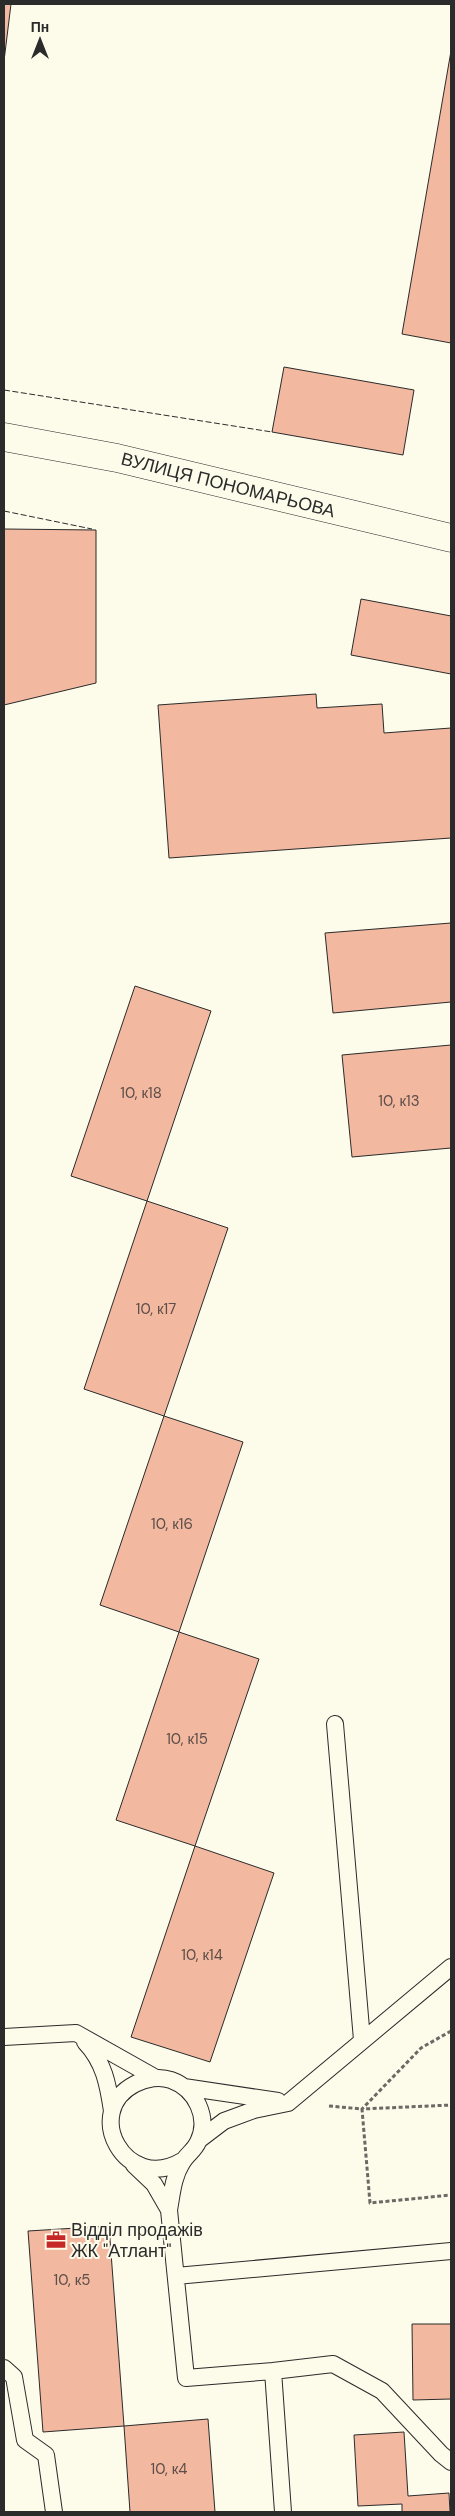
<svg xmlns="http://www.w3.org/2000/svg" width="455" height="2516" viewBox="0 0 455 2516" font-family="'DM Sans',sans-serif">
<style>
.building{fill:#f2b8a0;stroke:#2b2b2b}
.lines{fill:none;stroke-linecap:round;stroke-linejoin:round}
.lane-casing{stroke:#2b2b2b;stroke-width:18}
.secondary-casing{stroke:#2b2b2b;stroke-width:29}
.path{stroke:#6a6964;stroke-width:3;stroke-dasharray:4 2.5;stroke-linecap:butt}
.lane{stroke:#fdfbea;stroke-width:16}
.secondary{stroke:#fdfbea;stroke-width:28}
.fence{stroke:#2b2b2b;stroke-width:1;stroke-dasharray:6 2.5;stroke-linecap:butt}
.labels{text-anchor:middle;stroke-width:4;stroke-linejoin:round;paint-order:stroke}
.number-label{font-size:15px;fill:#5d4e48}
.street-label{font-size:18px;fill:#2b2b2b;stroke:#fdfbea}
.poi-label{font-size:18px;fill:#2b2b2b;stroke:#fdfbea;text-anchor:start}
</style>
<rect width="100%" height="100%" fill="#fdfbea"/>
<path class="building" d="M 4,4 L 11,4 L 4,61 Z
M 451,51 L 451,343 L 402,334 Z
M 284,367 L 414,390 L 403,455 L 272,432 Z
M 4,529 L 96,530 L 96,683 L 4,705 Z
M 361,599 L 451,616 L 451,674 L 351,655 Z
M 316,694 L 317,708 L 382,704 L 384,733 L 451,728 L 451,838 L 169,858 L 158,705 Z
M 451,923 L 451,1002 L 333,1013 L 325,933 Z
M 135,986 L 211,1011 L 147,1201 L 71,1176 Z
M 451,1045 L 451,1148 L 352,1157 L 342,1055 Z
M 147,1201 L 228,1228 L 164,1416 L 84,1389 Z
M 164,1416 L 243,1442 L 179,1632 L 100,1605 Z
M 179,1632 L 259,1659 L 195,1846 L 116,1820 Z
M 195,1846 L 274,1873 L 210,2062 L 131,2037 Z
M 109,2226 L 124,2426 L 43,2432 L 28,2231 Z
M 412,2324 L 451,2324 L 451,2399 L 413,2400 Z
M 208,2419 L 215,2512 L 130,2512 L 124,2426 Z
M 404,2432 L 408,2496 L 449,2493 L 450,2512 L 402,2512 L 402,2504 L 358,2506 L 354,2435 Z"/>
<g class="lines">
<defs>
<path id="lane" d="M 335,1724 L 362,2040
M 4,2037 L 76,2033 L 156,2078
M 85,2042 C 104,2062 108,2084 112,2111
M 184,2087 L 278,2101
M 199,2140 L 224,2121 L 254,2110 L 288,2103 L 451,1967
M 182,2161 C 126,2194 81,2112 135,2084 C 146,2078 160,2076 171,2080 C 196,2089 210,2118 198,2142 C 194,2151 186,2155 182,2163 C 173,2177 172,2194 169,2210 L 186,2378 L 273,2371 L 283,2512
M 134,2165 L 154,2184 L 169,2210
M 176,2276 L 451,2251
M 4,2368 L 14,2377 L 25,2440 L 46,2455 L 54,2512
M 273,2371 L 333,2364 L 382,2391 L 441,2454 L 451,2462"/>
<path id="secondary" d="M 4,437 L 117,458 L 451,538"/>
</defs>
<use href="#lane" class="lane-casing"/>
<use href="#secondary" class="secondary-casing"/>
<path class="path" d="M 451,2031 L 421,2048 L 362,2109 L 451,2105
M 329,2106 L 362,2109 L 370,2203 L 451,2195"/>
<use href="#lane" class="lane"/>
<use href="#secondary" class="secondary"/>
<path class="fence" d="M 4,390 L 272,432
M 4,511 L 92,529"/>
</g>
<defs>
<symbol id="office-bare" viewBox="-9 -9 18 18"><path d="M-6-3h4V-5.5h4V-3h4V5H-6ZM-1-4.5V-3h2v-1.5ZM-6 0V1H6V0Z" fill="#c62828" stroke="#fdfbea" stroke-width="2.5" paint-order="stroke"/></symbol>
</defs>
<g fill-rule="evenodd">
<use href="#office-bare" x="42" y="2226" width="28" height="28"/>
</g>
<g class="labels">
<g class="number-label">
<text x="141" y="1098">10, к18</text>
<text x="399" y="1106">10, к13</text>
<text x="156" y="1314">10, к17</text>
<text x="172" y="1529">10, к16</text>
<text x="187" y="1744">10, к15</text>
<text x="202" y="1960">10, к14</text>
<text x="72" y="2285">10, к5</text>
<text x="169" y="2474">10, к4</text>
</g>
<g class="street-label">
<text transform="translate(228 485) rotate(14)" y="6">ВУЛИЦЯ ПОНОМАРЬОВА</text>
</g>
<g class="poi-label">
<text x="71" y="2236">Відділ продажів<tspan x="71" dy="21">ЖК "Атлант"</tspan></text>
</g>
</g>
<rect width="455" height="2516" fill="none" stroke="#2b2b2b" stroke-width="10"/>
<g transform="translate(40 40)" stroke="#fdfbea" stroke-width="4" paint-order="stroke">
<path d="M0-4L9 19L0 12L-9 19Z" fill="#2b2b2b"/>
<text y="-8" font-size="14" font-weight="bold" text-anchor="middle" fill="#2b2b2b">Пн</text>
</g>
</svg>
